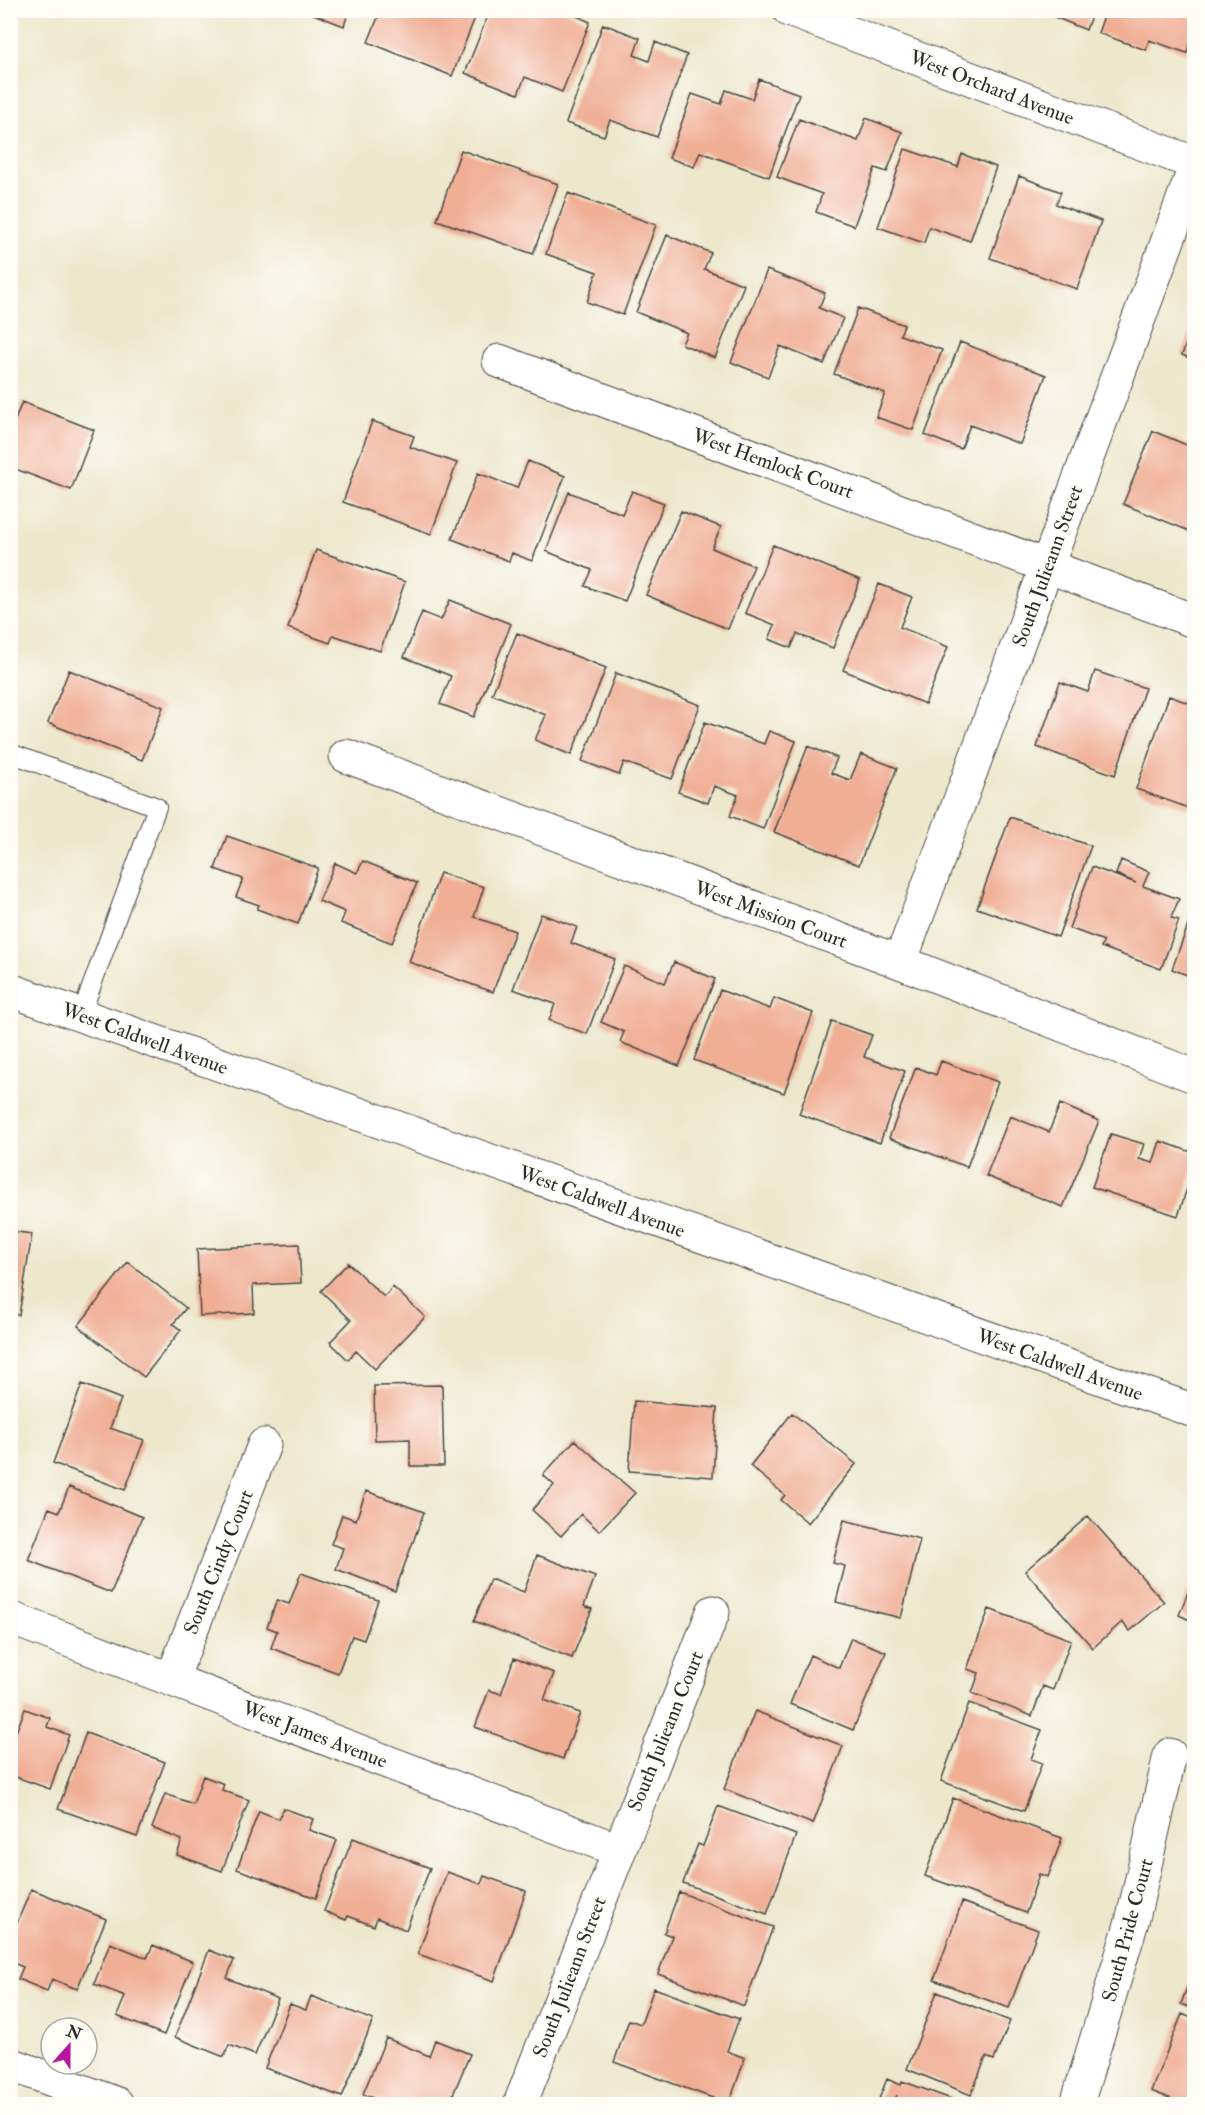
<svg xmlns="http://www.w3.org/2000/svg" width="1205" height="2115" viewBox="0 0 1205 2115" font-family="'IM FELL Double Pica',serif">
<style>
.building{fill:#f0ae95}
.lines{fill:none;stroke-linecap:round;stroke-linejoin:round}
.lane-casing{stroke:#484743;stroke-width:20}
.street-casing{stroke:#484743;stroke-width:35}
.primary-casing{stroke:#484743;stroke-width:35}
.lane{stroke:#fff;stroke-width:18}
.street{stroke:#fff;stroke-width:33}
.primary{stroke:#fff;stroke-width:33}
.labels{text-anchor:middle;stroke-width:5;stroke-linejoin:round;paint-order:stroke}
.street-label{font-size:20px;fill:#2b2b2b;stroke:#fdfcf7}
</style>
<rect width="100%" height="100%" fill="#fdfcf7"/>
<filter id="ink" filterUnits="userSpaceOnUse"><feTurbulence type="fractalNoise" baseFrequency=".0167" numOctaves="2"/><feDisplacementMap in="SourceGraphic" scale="12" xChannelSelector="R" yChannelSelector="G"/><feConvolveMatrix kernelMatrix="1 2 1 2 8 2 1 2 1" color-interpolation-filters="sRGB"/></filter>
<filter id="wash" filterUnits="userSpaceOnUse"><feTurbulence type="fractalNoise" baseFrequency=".008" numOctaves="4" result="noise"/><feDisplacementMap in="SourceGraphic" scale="24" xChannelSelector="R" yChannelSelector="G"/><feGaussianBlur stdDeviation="1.35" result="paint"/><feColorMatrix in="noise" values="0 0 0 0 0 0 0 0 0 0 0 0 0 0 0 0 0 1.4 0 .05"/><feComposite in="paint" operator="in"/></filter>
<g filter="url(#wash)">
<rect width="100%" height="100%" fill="#ede7cc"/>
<g id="blocks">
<path class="building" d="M 303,10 L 349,10 L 344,26 Z
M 381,10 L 478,10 L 452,76 L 368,42 Z
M 490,10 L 563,10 L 590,22 L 562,92 L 525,77 L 518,94 L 465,73 Z
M 1052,10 L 1093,10 L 1086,30 L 1050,15 Z
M 1106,10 L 1194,10 L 1194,33 L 1187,53 L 1149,40 L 1146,50 L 1098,33 Z
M 603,24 L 640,38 L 634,55 L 649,61 L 655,42 L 687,55 L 657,137 L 610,120 L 604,136 L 566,123 Z
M 759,79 L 799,94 L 769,177 L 700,152 L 694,167 L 669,158 L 692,94 L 721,104 L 726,90 L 752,99 Z
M 866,118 L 902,132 L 887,172 L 875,168 L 854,226 L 816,212 L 822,194 L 777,177 L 799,119 L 858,141 Z
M 905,149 L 958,167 L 962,154 L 996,167 L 970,241 L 929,227 L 924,243 L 878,227 Z
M 461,150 L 558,184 L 533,254 L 437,220 Z
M 1019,176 L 1061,192 L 1056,204 L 1101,221 L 1077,289 L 990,258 Z
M 568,193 L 656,225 L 623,315 L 587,302 L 597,272 L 546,254 Z
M 667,235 L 711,253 L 704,269 L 744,285 L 715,358 L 682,344 L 687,333 L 636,312 Z
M 767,270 L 825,293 L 819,308 L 843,318 L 824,364 L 780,346 L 768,377 L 731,362 Z
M 858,308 L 904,325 L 900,335 L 942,350 L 913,430 L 876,417 L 885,393 L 834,374 Z
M 1194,322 L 1194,360 L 1182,355 Z
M 960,342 L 1046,375 L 1020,444 L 970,425 L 961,449 L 925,435 Z
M 22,402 L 94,430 L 71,490 L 10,467 L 10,433 Z
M 372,421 L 414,436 L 410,447 L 457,463 L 431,534 L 343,502 Z
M 1153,431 L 1194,448 L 1194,533 L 1123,504 Z
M 528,461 L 565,476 L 532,561 L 512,553 L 509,561 L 452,539 L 478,473 L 517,488 Z
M 632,491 L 664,503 L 625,601 L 585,586 L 592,570 L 546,551 L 569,492 L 622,514 Z
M 681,511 L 721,527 L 712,548 L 754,566 L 728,629 L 646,595 Z
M 773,545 L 860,580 L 833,648 L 797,634 L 791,648 L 769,639 L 775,625 L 745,613 Z
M 316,550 L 405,582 L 380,651 L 333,635 L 330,643 L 288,628 Z
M 879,584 L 912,597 L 900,627 L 948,647 L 925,704 L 843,670 Z
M 450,600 L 511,624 L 474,717 L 440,704 L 451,676 L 404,657 L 422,612 L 441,620 Z
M 517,633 L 606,668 L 571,755 L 535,740 L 546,715 L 492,694 Z
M 69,670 L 163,707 L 142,760 L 48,723 Z
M 1095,671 L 1145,688 L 1115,775 L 1037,747 L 1060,682 L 1088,692 Z
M 616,673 L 700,705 L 672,779 L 624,762 L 619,775 L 582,761 Z
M 1169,696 L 1194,705 L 1194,810 L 1136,789 Z
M 705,722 L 764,744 L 769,731 L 796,741 L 763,829 L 730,816 L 738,795 L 714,786 L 708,803 L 678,792 Z
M 808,746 L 837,758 L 831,773 L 850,780 L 861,754 L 897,768 L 859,865 L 774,832 Z
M 1010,817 L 1091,846 L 1058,937 L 977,908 Z
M 227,836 L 318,868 L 298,924 L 257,909 L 259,905 L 236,897 L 243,879 L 215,869 Z
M 1121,860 L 1149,872 L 1143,886 L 1179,899 L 1171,918 L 1179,920 L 1161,969 L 1101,947 L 1104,941 L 1069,928 L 1092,867 L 1136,883 L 1116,874 Z
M 363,861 L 417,883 L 392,943 L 341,923 L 345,912 L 319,901 L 335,863 L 357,873 Z
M 440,873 L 484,887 L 474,917 L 515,931 L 493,992 L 409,962 Z
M 1194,909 L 1194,978 L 1172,969 Z
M 541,914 L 577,927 L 571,943 L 615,959 L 587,1034 L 549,1020 L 555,1004 L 513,989 Z
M 674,962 L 715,979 L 679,1066 L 620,1042 L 624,1032 L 601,1022 L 624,966 L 665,983 Z
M 720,990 L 770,1009 L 774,998 L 813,1013 L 784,1093 L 694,1060 Z
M 832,1021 L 872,1035 L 864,1057 L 905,1071 L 880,1143 L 799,1114 Z
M 941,1061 L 998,1082 L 967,1167 L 889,1138 L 916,1067 L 936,1075 Z
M 1060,1104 L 1099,1121 L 1063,1207 L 986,1176 L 1010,1116 L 1049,1132 Z
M 1111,1134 L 1144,1144 L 1139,1159 L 1153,1163 L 1160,1141 L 1194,1153 L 1194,1167 L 1178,1216 L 1092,1187 Z
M 10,1231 L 32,1234 L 19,1315 L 10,1314 Z
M 299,1244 L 301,1283 L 253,1285 L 254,1313 L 200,1316 L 197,1249 Z
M 128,1262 L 186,1308 L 173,1324 L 181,1330 L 144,1377 L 78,1326 Z
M 348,1263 L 384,1297 L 393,1287 L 425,1317 L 375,1369 L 356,1351 L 348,1360 L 330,1342 L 351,1320 L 321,1291 Z
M 82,1384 L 121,1399 L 110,1428 L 144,1440 L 125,1490 L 53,1463 Z
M 442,1385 L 444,1466 L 410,1466 L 410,1439 L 375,1440 L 374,1386 Z
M 634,1401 L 717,1408 L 713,1477 L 629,1471 Z
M 792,1413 L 856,1464 L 808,1523 L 781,1500 L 785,1495 L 750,1466 Z
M 575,1440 L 635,1493 L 599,1531 L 581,1514 L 561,1536 L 532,1510 L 554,1485 L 543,1475 Z
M 69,1487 L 142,1517 L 111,1593 L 28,1560 L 49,1508 L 59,1512 Z
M 366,1491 L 424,1512 L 395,1591 L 336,1569 L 343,1548 L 331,1544 L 342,1515 L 356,1520 Z
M 1088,1516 L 1164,1602 L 1130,1631 L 1122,1622 L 1093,1648 L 1025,1571 Z
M 844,1520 L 920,1539 L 901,1618 L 836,1602 L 845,1566 L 833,1563 Z
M 537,1555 L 595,1577 L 584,1606 L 592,1609 L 572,1658 L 474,1621 L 490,1579 L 524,1592 Z
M 301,1573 L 378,1600 L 364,1640 L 352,1636 L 338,1673 L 271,1648 L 277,1631 L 267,1627 L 277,1600 L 289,1604 Z
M 1194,1577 L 1194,1622 L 1179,1615 Z
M 989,1609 L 1071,1640 L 1053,1690 L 1043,1686 L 1032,1716 L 972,1693 L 979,1673 L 967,1669 Z
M 851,1638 L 886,1652 L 853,1730 L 790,1704 L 810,1655 L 839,1668 Z
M 514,1658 L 554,1673 L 544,1700 L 580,1713 L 563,1759 L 475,1727 L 489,1690 L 501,1694 Z
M 969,1703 L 1042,1730 L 1031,1759 L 1042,1763 L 1024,1811 L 941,1781 Z
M 25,1709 L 50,1718 L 47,1727 L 69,1735 L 50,1789 L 10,1775 L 10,1748 Z
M 755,1711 L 843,1746 L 813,1824 L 724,1789 Z
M 86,1733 L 165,1762 L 137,1837 L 58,1809 Z
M 203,1776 L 224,1784 L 222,1790 L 249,1800 L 222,1871 L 177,1855 L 182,1840 L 152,1828 L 165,1794 L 193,1804 Z
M 953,1798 L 1062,1838 L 1048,1877 L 1039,1874 L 1026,1913 L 925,1876 Z
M 718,1806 L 796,1835 L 767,1914 L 683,1883 L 698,1844 L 703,1846 Z
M 283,1808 L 313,1819 L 309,1830 L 337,1840 L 316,1898 L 237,1869 L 259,1811 L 279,1819 Z
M 353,1838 L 430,1868 L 406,1930 L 377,1918 L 374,1926 L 348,1916 L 346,1920 L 324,1911 Z
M 447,1872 L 481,1884 L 484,1876 L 526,1891 L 494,1981 L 418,1954 Z
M 31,1889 L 106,1919 L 77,1989 L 52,1979 L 47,1991 L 18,1979 L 23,1967 L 10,1962 L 10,1940 Z
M 679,1892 L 773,1927 L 744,2006 L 658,1974 L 672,1936 L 664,1933 Z
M 962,1902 L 1038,1930 L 1009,2008 L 934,1980 Z
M 110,1943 L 147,1958 L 153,1945 L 193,1962 L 164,2035 L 117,2016 L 125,1996 L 94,1984 Z
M 209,1950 L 234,1960 L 227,1978 L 278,1999 L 255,2055 L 229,2045 L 224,2057 L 175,2037 Z
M 1194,1968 L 1194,2009 L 1181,2004 Z
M 654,1988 L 739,2019 L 727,2051 L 745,2058 L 729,2104 L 614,2062 L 629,2020 L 641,2024 Z
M 937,1992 L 1010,2021 L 994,2060 L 986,2057 L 971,2095 L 907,2069 Z
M 311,1996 L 373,2020 L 342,2097 L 265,2068 L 290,2004 L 306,2010 Z
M 1182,2014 L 1194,2019 L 1194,2104 L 1185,2104 L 1151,2091 Z
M 386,2038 L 429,2056 L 435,2040 L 470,2054 L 449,2104 L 389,2104 L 363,2094 Z
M 887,2079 L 901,2085 L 902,2081 L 954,2100 L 952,2104 L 894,2104 L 897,2095 L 893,2104 L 877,2104 Z"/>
</g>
</g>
<g filter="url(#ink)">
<use href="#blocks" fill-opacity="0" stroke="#484743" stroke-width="1.5"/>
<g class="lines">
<defs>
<path id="lane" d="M 10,753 L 157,807 L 81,1015"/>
<path id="street" d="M 789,10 L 1194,163
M 499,361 L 1194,621
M 346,756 L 900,962 L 1194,1076
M 900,962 L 1194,170
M 10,1618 L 618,1850
M 172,1679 L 264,1445
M 10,2064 L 117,2104
M 520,2104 L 713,1612
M 1077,2104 L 1133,1918 L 1170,1755"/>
<path id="primary" d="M 10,990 L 1194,1411"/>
</defs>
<use href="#lane" class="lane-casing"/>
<use href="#street" class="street-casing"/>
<use href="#primary" class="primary-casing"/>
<use href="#lane" class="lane"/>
<use href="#street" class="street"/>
<use href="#primary" class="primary"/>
</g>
</g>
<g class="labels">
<g class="street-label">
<text transform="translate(992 87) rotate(21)" y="7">West Orchard Avenue</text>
<text transform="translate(773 463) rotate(20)" y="7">West Hemlock Court</text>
<text transform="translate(1047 566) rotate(-70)" y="7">South Julieann Street</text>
<text transform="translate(771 914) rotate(20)" y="7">West Mission Court</text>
<text transform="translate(145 1038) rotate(20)" y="7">West Caldwell Avenue</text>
<text transform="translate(602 1201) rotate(20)" y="7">West Caldwell Avenue</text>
<text transform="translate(1060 1364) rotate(20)" y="7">West Caldwell Avenue</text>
<text transform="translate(218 1562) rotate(-68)" y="7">South Cindy Court</text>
<text transform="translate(665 1731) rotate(-68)" y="7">South Julieann Court</text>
<text transform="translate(315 1734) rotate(21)" y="7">West James Avenue</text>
<text transform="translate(1127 1930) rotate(-75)" y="7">South Pride Court</text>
<text transform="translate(569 1977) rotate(-69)" y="7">South Julieann Street</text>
</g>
</g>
<rect width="1205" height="2115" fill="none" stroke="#fdfcf7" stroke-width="36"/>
<g transform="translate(69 2046) rotate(21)"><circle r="28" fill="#fdfcf7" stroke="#a9a8a5" stroke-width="1.5"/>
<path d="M0-4.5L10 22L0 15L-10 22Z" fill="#b5179e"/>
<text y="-9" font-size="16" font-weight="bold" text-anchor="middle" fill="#2b2b2b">N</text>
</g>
</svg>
